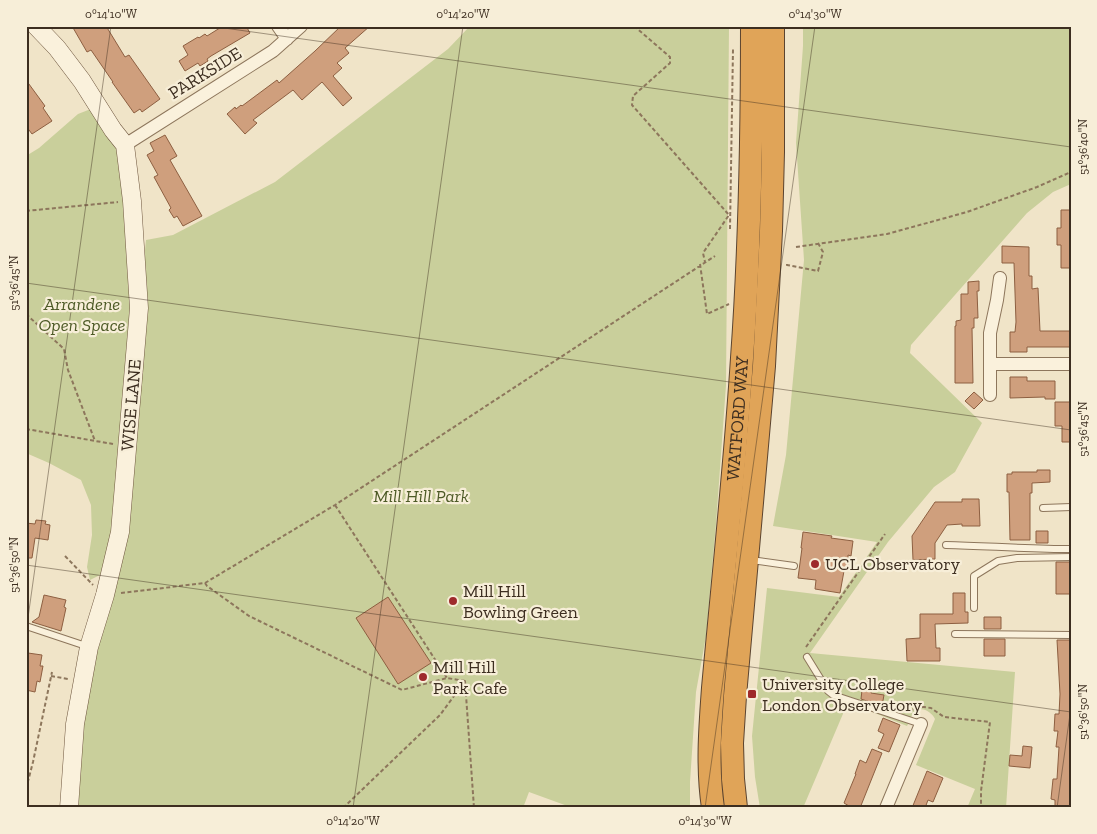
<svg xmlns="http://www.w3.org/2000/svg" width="1097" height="834" viewBox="0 0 1097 834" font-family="'Zilla Slab',serif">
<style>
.green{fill:#c9cf9b}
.building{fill:#cf9f7d;stroke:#8d5f41}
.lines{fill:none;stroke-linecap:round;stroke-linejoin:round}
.lane-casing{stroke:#8d765c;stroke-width:8}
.street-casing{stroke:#8d765c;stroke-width:14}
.secondary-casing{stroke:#6f573f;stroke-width:19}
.highway-casing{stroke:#5b4430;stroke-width:24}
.path{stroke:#8d765c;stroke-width:2;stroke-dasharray:4 2.5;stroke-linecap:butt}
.lane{stroke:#faf1dc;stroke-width:6}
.street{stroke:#faf1dc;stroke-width:12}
.secondary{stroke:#faf1dc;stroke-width:18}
.highway{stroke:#e0a458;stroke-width:22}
.ticks{fill:none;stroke:#3d2e20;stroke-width:1;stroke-opacity:0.45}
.poi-dot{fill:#9e2a2b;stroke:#f7eed8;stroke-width:2}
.labels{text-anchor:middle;stroke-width:4.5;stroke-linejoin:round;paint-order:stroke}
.street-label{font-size:18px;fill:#3d2e20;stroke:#f7eed8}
.park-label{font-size:18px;font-style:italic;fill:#4d5a26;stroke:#f7eed8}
.poi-label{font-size:18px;fill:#3d2e20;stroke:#f7eed8;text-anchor:start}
.neatline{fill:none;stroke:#3d2e20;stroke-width:2}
.ticks-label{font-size:12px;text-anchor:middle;fill:#3d2e20}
</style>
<rect width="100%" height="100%" fill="#f0e4c8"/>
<path class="green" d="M 470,26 L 729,26 L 726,385 L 716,524 L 706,636 L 696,692 L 690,782 L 690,808 L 573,808 L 529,792 L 523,808 L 68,808 L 113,521 L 107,557 L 102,574 L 90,580 L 87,567 L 92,535 L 91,505 L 81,480 L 49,463 L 26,453 L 26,156 L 39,148 L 78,114 L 101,105 L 128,146 L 139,313 L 146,240 L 173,235 L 275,182 L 448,49 Z
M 803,26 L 1071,26 L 1071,184 L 1053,192 L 1027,213 L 911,345 L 910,353 L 982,423 L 955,472 L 934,487 L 888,542 L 810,653 L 1015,672 L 1006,808 L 967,808 L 975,789 L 916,765 L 935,719 C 931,711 919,704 912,715 C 910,718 909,723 907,726 L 848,702 L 803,808 L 760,808 L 755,777 L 752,736 L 767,588 L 839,597 L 877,542 L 773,526 L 786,455 L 804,260 L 796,143 L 803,46 Z"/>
<path class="building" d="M 72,26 L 106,26 L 125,57 L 129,55 L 160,99 L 142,112 L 140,109 L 134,113 L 112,82 L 113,82 L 91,50 L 87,52 Z
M 223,26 L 246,26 L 250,33 L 211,56 L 207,59 L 208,61 L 200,66 L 198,63 L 185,71 L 179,61 L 188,55 L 183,46 L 198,37 L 199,38 L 205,34 L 207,36 Z
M 341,26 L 370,26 L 345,48 L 349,53 L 337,63 L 342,68 L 333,76 L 352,98 L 343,106 L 322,82 L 302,100 L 293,90 L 253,120 L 257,123 L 245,134 L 227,114 L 235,107 L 236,109 L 241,105 L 242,106 L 277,80 L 279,83 L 315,51 Z
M 26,80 L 45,106 L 43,108 L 52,121 L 32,134 L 26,126 Z
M 165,135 L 177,156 L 170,160 L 202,216 L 183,226 L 177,216 L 174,218 L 169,210 L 171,208 L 154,177 L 158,175 L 147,155 L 154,151 L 150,143 Z
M 1061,210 L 1071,210 L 1071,268 L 1061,268 L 1061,245 L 1057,245 L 1057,228 L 1061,228 Z
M 1002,246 L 1029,247 L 1029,276 L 1032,276 L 1032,289 L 1038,288 L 1040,331 L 1071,331 L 1071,347 L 1027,347 L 1027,352 L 1010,352 L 1010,332 L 1015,332 L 1016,322 L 1014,263 L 1002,263 Z
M 979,281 L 979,291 L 977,291 L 978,318 L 974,318 L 974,328 L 972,328 L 973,383 L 955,383 L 955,326 L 956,326 L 956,321 L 961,320 L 961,294 L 968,294 L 968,282 Z
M 1010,377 L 1027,377 L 1027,381 L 1055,381 L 1055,399 L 1045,399 L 1045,397 L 1010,398 Z
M 974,392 L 983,400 L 974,409 L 965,401 Z
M 1055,402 L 1071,402 L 1071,442 L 1062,442 L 1062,426 L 1055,426 Z
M 1037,470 L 1050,470 L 1050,482 L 1032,483 L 1032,493 L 1030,493 L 1030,540 L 1010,540 L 1009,492 L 1007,492 L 1007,474 L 1012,474 L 1012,472 L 1037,472 Z
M 962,499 L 979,499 L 980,526 L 962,526 L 962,524 L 947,525 L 935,543 L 935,559 L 913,560 L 912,536 L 935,502 L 962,502 Z
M 36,520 L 46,521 L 45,524 L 50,525 L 48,540 L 35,538 L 32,558 L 26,558 L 26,523 L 35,524 Z
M 1036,531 L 1048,531 L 1048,543 L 1036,543 Z
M 803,532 L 832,536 L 831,538 L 853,541 L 851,556 L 848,555 L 848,565 L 844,571 L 840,593 L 815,589 L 816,580 L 798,578 L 802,548 L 801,548 Z
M 1056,562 L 1071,562 L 1071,594 L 1056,594 Z
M 953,593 L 965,593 L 965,612 L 968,612 L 968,623 L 935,624 L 936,648 L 940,648 L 940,661 L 907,661 L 906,639 L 920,638 L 920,614 L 953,614 Z
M 44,595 L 66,600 L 64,607 L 66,608 L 61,631 L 32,622 L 39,617 Z
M 388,597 L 431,663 L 398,684 L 356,618 Z
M 984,617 L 1001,617 L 1001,629 L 984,629 Z
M 984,639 L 1005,639 L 1005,656 L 984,656 Z
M 1057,640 L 1071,640 L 1071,808 L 1055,808 L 1055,800 L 1051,799 L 1053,779 L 1057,779 L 1059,747 L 1056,747 L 1058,731 L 1054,731 L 1055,714 L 1059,714 L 1060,694 Z
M 28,653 L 42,655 L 40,666 L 43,666 L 40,682 L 37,681 L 35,692 L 26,690 L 26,661 Z
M 863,681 L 872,682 L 871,693 L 884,695 L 882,706 L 861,699 Z
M 883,718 L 900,725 L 889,752 L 878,748 L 884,734 L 878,731 Z
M 1023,746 L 1032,747 L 1030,768 L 1009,766 L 1010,755 L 1022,756 Z
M 872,749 L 882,753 L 860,808 L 848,808 L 849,806 L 844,803 L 856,774 L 855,774 L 860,760 L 866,763 Z
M 927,771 L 943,778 L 933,802 L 928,800 L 925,808 L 912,808 Z"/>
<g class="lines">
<defs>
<path id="lane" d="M 1043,508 L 1071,507
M 946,545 C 988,546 1029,549 1071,549
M 751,560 L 794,566
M 974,608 L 974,576 L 998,561 L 1017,558 L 1071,557
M 26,626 L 89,647
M 955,634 L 1071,635
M 807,657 L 828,691 L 833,695 L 921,724"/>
<path id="street" d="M 278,26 L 287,39
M 125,145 L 273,51 L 301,26
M 1000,278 L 997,300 L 990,333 L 990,364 L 1071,364
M 990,395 L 990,364
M 886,808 L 921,724"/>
<path id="secondary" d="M 36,26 L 57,48 L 82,81 L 113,130 L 125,145 L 132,201 L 139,308 L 120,532 L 105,595 L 89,647 L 75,724 L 69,808"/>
<g id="highway">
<path id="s1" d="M 713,808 C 707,767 710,729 713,688 C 723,578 735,468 742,358 C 750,247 752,137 752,26"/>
<path d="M 736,808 L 733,779 L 732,743 L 735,696 L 764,366 L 771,231 L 773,152 L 773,26"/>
</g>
</defs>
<use href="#lane" class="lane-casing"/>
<use href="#street" class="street-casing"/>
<use href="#secondary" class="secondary-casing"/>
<use href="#highway" class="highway-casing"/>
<path class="path" d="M 634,26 L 670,57 L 670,63 L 633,96 L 632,105 L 729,215 L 703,253 L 705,262
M 26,211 L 118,202
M 730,229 L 733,49
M 796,247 L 887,234 L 967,212 L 1037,187 L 1071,172
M 700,264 L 707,314 L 729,304
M 787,264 L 787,265 L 818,271 L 823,252 L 818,243
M 26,314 L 64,349 L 68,370 L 95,441
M 26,429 L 113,444
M 335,505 L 447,678
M 65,556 L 93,585
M 205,583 L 207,586 L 249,616 L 402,690 L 447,678 L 465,681
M 121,593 L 205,583 L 335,505 L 715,256
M 806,647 L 885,534
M 51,676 L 68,679
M 910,711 L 917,707 L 924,707 L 931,708 L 944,717 L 990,722 L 981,791 L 981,808
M 26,789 L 33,762 L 52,672
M 343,808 L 440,715 L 465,681 L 474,808"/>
<use href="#lane" class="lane"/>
<use href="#street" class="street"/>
<use href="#secondary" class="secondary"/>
<use href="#highway" class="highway"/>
</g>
<path class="ticks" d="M 210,26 L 1071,147M 26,283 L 1071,430M 26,565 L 1071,712M 26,632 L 111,26M 353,808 L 463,26M 705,808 L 815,26M 1057,808 L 1071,707"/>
<g class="poi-dot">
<circle cx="815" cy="564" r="5"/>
<circle cx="453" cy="601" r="5"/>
<circle cx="423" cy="677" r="5"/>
<rect x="747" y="689" width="10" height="10" rx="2.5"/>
</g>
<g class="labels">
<g class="street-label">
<text transform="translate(205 73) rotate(-32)" y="6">PARKSIDE</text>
<text transform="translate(131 405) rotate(-85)" y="6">WISE LANE</text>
<text dy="6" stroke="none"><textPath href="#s1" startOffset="391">WATFORD WAY</textPath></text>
</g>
<g class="park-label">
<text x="82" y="310">Arrandene<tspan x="82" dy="21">Open Space</tspan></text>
<text x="421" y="502">Mill Hill Park</text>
</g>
<g class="poi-label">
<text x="825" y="570">UCL Observatory</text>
<text x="463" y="597">Mill Hill<tspan x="463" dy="21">Bowling Green</tspan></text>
<text x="433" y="673">Mill Hill<tspan x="433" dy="21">Park Cafe</tspan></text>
<text x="762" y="690">University College<tspan x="762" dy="21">London Observatory</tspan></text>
</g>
</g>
<rect width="1097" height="834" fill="none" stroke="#f7eed8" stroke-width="55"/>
<rect x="28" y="28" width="1042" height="778" class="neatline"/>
<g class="ticks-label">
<text x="111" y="18">0°14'10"W</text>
<text x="463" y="18">0°14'20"W</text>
<text x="815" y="18">0°14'30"W</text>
<text transform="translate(1083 147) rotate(-90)" y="4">51°36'40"N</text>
<text transform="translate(14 283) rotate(-90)" y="4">51°36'45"N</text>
<text transform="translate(1083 429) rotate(-90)" y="4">51°36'45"N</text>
<text transform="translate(14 565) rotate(-90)" y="4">51°36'50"N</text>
<text transform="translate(1083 712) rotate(-90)" y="4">51°36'50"N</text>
<text x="353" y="825">0°14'20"W</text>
<text x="705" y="825">0°14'30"W</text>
</g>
</svg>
